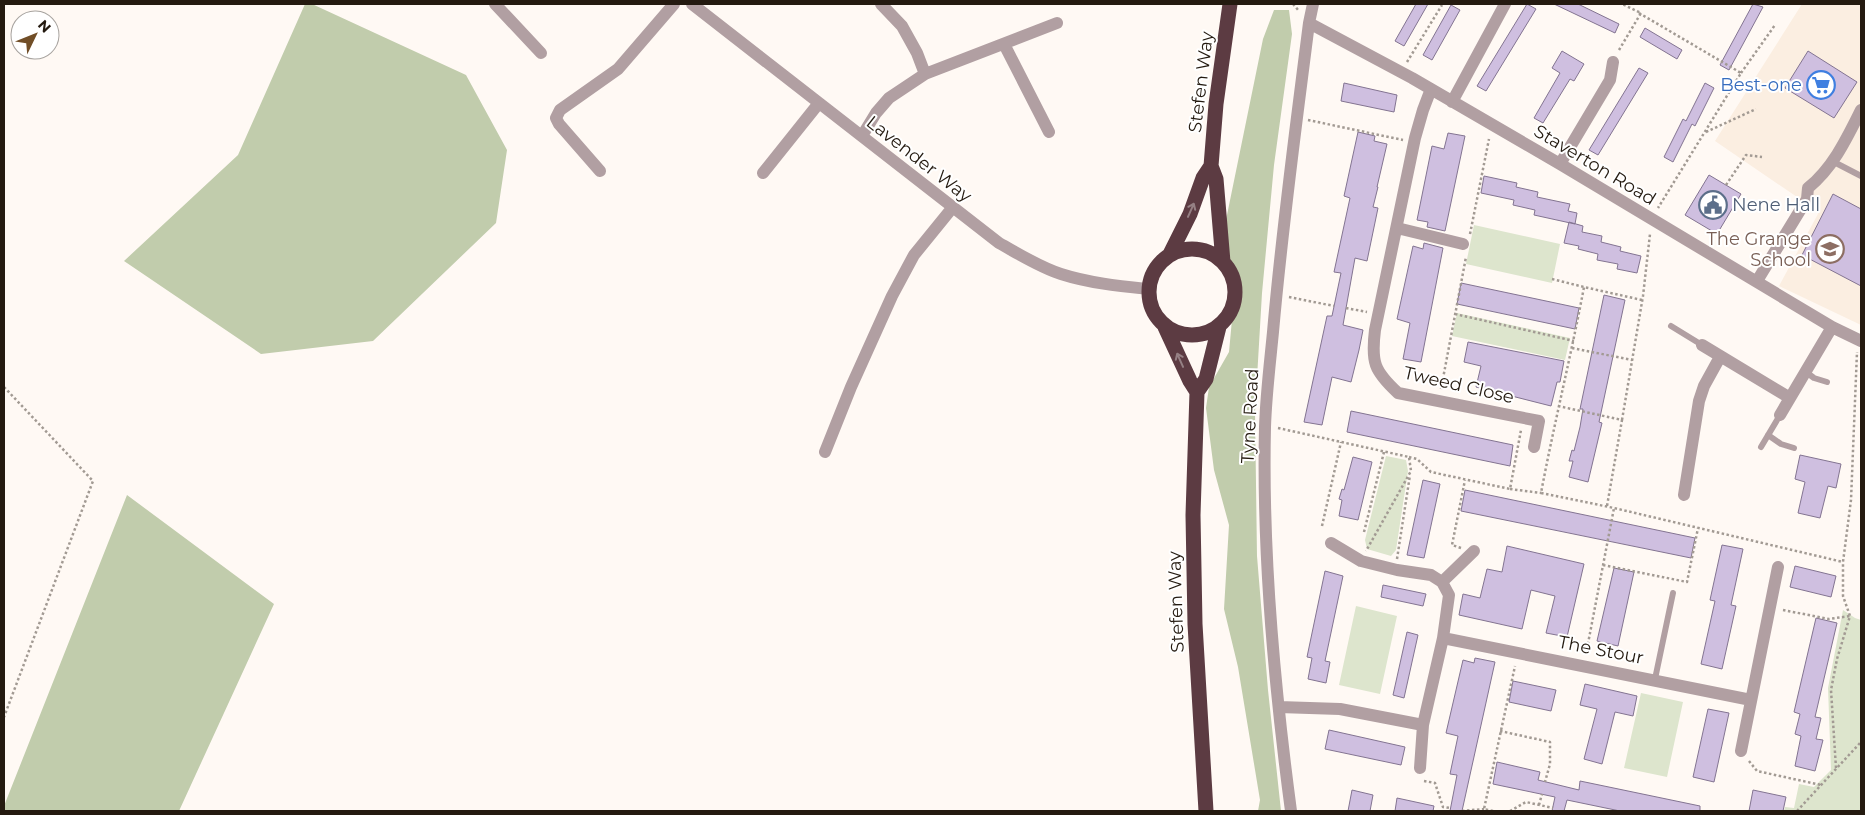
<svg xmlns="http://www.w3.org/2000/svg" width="1865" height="815" viewBox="0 0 1865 815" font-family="Montserrat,sans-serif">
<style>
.built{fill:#fbeee1}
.green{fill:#dde5cd}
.forest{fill:#c1ccac}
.building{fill:#cfbfe0;stroke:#837491}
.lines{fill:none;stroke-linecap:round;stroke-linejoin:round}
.path{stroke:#a29a93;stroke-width:2.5;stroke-dasharray:2.5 2.5;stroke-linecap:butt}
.lane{stroke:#b19fa2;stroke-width:6}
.street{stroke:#b19fa2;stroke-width:12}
.highway{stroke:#5c3b42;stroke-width:15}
.oneway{stroke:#958084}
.labels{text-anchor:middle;stroke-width:4;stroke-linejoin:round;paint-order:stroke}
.street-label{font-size:18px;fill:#241a10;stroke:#fff}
.shop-label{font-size:18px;fill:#366cbe;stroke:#fff;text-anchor:end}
.service-label{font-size:18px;fill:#4e5e75;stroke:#fff;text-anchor:start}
.education-label{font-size:18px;fill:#785e54;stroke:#fff;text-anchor:end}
</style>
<rect width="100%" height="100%" fill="#fff9f4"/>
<path class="built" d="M 1802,4 L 1861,4 L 1861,325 L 1779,286 L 1819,212 L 1715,141 Z"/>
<path class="green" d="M 1474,225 L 1560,244 L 1552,283 L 1466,264 Z
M 1457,313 L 1570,338 L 1565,360 L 1452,336 Z
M 1386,456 L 1406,460 L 1408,471 L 1396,550 L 1391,556 L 1367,549 L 1365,540 Z
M 1356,606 L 1397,616 L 1380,694 L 1339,685 Z
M 1843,610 L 1855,618 L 1861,620 L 1861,811 L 1784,811 L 1785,807 L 1794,808 L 1799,784 L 1814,787 L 1831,770 L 1828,688 Z
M 1641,693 L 1683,702 L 1667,777 L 1624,768 Z"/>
<path class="forest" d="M 305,4 L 312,4 L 466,75 L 507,150 L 496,223 L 373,341 L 261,354 L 124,261 L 238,155 Z
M 1274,10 L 1289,10 L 1292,34 L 1274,165 L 1262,293 L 1255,412 L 1257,556 L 1268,690 L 1281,811 L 1258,811 L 1260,800 L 1238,667 L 1224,609 L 1229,525 L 1214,470 L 1206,408 L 1209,387 L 1229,352 L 1236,276 L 1218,248 L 1227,215 L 1263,39 Z
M 127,495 L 274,604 L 179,811 L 4,811 L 4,806 Z"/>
<path class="building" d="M 1416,4 L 1428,4 L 1404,46 L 1395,41 Z
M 1527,4 L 1536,9 L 1486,91 L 1477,86 Z
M 1554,4 L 1578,4 L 1619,24 L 1615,33 Z
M 1753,4 L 1763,7 L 1729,70 L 1720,65 Z
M 1451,5 L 1460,10 L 1432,60 L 1423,55 Z
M 1645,28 L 1682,50 L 1677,59 L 1640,37 Z
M 1562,51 L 1584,64 L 1574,81 L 1570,79 L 1543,123 L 1534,118 L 1560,73 L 1552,68 Z
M 1808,51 L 1857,82 L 1834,118 L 1785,88 Z
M 1639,68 L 1648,73 L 1598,155 L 1589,150 Z
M 1344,83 L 1397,95 L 1394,112 L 1341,101 Z
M 1705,83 L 1714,88 L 1695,126 L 1692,124 L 1673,162 L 1664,157 L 1683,119 L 1686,121 Z
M 1358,132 L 1375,136 L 1374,141 L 1387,144 L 1377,187 L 1378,187 L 1373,207 L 1378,208 L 1367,261 L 1355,258 L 1343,325 L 1363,330 L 1359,350 L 1351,382 L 1332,377 L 1322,425 L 1304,422 L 1327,316 L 1332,316 L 1341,273 L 1334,272 L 1350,198 L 1344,196 Z
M 1448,133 L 1465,136 L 1445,231 L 1427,227 L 1428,222 L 1417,220 L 1432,146 L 1444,149 Z
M 1709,175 L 1741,194 L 1717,234 L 1685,215 Z
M 1484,176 L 1517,183 L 1516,187 L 1538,192 L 1537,197 L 1570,204 L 1568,211 L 1577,213 L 1575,224 L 1534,215 L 1535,210 L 1513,205 L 1514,200 L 1481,193 Z
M 1833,194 L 1861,209 L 1861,286 L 1802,255 Z
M 1569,222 L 1583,226 L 1582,232 L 1602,236 L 1601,242 L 1621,247 L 1620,251 L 1641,256 L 1637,273 L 1617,269 L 1618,264 L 1597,260 L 1598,254 L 1578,249 L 1579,246 L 1564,243 Z
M 1424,243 L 1443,248 L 1421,362 L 1403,359 L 1410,323 L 1397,319 L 1413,246 L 1423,249 Z
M 1461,283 L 1579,308 L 1575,329 L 1457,304 Z
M 1604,295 L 1625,300 L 1599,422 L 1602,423 L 1588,482 L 1569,477 L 1573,461 L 1569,461 L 1572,450 L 1574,451 L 1580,427 L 1583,409 L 1580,409 Z
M 1468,342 L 1564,361 L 1560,382 L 1557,382 L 1551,406 L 1476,387 L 1481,366 L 1464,362 Z
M 1351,411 L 1513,445 L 1510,466 L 1347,432 Z
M 1800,455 L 1841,464 L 1836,488 L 1828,486 L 1820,518 L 1798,513 L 1805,482 L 1795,479 Z
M 1353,457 L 1372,462 L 1358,520 L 1339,516 L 1342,500 L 1339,499 L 1342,489 L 1344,490 Z
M 1423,480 L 1440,484 L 1424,558 L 1407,555 Z
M 1465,490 L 1695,538 L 1691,558 L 1461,511 Z
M 1722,545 L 1743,549 L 1731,605 L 1736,606 L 1722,669 L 1701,664 L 1715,601 L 1710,600 Z
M 1507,546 L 1584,564 L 1567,637 L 1546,633 L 1555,596 L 1531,590 L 1522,629 L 1459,615 L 1463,594 L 1480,598 L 1487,569 L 1502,572 Z
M 1795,566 L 1836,576 L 1831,597 L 1790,587 Z
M 1614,568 L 1634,572 L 1618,646 L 1597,641 Z
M 1325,571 L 1343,576 L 1325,661 L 1330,662 L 1326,683 L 1308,679 L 1312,658 L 1307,657 Z
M 1383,585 L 1426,594 L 1423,606 L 1381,597 Z
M 1816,618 L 1837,623 L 1815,717 L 1821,718 L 1816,739 L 1823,740 L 1815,771 L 1795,766 L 1801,736 L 1795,734 L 1800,714 L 1794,712 Z
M 1407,632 L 1418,635 L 1404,698 L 1393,695 Z
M 1475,658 L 1495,662 L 1462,811 L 1450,811 L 1457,775 L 1450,774 L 1458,736 L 1446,733 L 1463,660 L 1474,663 Z
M 1513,681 L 1556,690 L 1551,711 L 1509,702 Z
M 1585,684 L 1637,696 L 1633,716 L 1615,712 L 1602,764 L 1584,759 L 1597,709 L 1580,705 Z
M 1708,709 L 1729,713 L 1714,782 L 1693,777 Z
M 1329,730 L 1405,747 L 1401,765 L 1325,749 Z
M 1497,762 L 1540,772 L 1538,780 L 1579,790 L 1580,781 L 1700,806 L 1700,811 L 1620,811 L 1567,800 L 1564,811 L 1552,811 L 1555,797 L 1493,784 Z
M 1352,790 L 1373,795 L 1370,811 L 1348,811 Z
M 1753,790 L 1786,797 L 1783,811 L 1749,811 Z
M 1397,798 L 1434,806 L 1433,811 L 1395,811 Z"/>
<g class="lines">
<path class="path" d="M 1293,4 L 1299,11
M 1639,13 L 1741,73 L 1658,208
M 1619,50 L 1641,13 L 1622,4
M 1407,62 L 1442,5
M 1741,73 L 1775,25
M 1308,120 L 1403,140
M 1706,132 L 1756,109
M 1726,185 L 1746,155 L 1762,157
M 1470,234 L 1489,139
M 1552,279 L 1584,287
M 1289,297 L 1334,306
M 1642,300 L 1584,287 C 1571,356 1554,424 1541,493 L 1614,508 L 1843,562 L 1851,500 L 1857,352
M 1346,308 L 1367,312
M 1455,314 L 1574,341
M 1572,348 L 1632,360
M 4,387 L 93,481 L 4,717
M 1441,389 L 1466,257
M 1558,406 L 1622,420 L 1607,506
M 1622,420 L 1643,296 L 1650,234
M 1278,428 L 1409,457 L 1411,471 L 1366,551
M 1409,457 L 1417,459 L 1431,472 L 1510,489 L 1521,430
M 1510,489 L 1541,493
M 1322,526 L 1341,442
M 1364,532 L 1384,452
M 1461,548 L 1452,545 L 1465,480
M 1397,559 L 1410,475
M 1603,565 L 1687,582 L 1698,528
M 1783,610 L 1829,619 L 1850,616
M 1586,654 L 1614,508
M 1500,731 L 1550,742 L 1550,764 L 1545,782
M 1749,761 L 1757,771 L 1821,785
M 1836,768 L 1831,690 L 1837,659 L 1850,616 L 1843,596 L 1843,562
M 1424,781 L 1435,783 L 1443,807 L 1450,808
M 1539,805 L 1542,794
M 1462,811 L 1484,809
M 1493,811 L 1484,809 L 1515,666
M 1510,811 L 1526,802 L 1553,808
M 1797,811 L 1861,742"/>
<path class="lane" d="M 1832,161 L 1861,176
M 1671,326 L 1702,345
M 1806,372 L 1814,378 L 1827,382
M 1768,435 L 1781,444 L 1794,448
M 1761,447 L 1780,415
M 1655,679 L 1673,593"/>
<path class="street" d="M 495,4 L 541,53
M 692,4 L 999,243 C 1019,254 1039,267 1061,274 C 1089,283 1119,286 1148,289
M 881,4 L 902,26 L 917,53 L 925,74
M 1309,23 L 1412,78 L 1560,164 L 1832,327 L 1861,341
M 1004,44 L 1049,132
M 1431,89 L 1423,110 L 1415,138 L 1375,330 C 1371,362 1374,371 1398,393 L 1539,421 L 1534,447
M 1452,102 L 1505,4
M 862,136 L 876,113 L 889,98 L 925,74 L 1057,23
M 1560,164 L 1610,80 L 1613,62
M 600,171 L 559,124 L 556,118 L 560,110 L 618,69 L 674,4
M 763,173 L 819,103
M 1397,228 L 1463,244
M 1757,281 L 1807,199 L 1808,188 C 1833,168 1847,138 1861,110
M 1702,345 L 1790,398
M 1780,415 L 1832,327
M 825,452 L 851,387 L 892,296 L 914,255 L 953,207
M 1684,495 L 1699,401 L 1704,386 L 1720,357
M 1331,543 L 1361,561 L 1397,570 L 1431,575 L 1442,582
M 1443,638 L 1751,700
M 1279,707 L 1340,709 L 1423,725
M 1741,751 L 1778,567
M 1420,768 L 1423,725 L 1443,638 L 1449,595 L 1442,582 L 1474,551
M 1291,811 C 1274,684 1262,555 1265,427 C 1266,395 1270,363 1273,332 C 1282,228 1296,126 1309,23 L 1313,4"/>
<path class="highway" d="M1149 292a43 43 0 1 1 86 0a43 43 0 1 1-86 0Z
M 1170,254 L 1190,214 L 1203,178 L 1211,166
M 1223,262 L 1216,179 L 1211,166 L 1216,104 L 1230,4
M 1165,327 L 1190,381 L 1197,392
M 1206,811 L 1195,624 L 1193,515 L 1197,392 L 1206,379 L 1219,327"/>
</g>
<defs><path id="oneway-shaft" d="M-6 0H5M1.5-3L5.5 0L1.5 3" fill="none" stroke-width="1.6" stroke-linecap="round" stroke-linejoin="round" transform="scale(1.25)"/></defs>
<g class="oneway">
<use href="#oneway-shaft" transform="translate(1191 210) rotate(-66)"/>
<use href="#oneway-shaft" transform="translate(1180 360) rotate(-114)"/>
</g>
<defs>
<symbol id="supermarket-ring" viewBox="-11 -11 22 22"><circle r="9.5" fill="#fff" stroke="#3f7fe0" stroke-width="1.5"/><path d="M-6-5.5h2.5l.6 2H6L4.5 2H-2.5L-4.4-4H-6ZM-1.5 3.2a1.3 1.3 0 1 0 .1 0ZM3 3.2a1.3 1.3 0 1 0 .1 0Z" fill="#3f7fe0"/></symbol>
<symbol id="civic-ring" viewBox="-11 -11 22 22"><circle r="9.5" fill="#fff" stroke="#5c6f8a" stroke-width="1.5"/><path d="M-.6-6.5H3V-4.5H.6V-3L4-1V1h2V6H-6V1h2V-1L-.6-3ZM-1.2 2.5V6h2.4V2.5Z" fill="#5c6f8a"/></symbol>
<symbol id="school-ring" viewBox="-11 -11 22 22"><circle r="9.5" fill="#fff" stroke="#8d6e63" stroke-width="1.5"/><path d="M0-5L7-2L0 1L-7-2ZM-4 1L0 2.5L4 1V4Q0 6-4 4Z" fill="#8d6e63"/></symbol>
</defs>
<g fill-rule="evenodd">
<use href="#supermarket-ring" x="1805" y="69" width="32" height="32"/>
<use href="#civic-ring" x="1697" y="189" width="32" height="32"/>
<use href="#school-ring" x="1814" y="233" width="32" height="32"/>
</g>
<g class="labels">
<g class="street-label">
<text transform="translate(1201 82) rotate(-83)" y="6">Stefen Way</text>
<text transform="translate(919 159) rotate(38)" y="6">Lavender Way</text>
<text transform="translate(1595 165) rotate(31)" y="6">Staverton Road</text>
<text transform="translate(1459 385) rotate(13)" y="6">Tweed Close</text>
<text transform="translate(1250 416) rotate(-87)" y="6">Tyne Road</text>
<text transform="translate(1176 602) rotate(-92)" y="6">Stefen Way</text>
<text transform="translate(1601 650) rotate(11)" y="6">The Stour</text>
</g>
<g class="shop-label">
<text x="1802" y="91">Best-one</text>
</g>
<g class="service-label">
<text x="1732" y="211">Nene Hall</text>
</g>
<g class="education-label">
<text x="1811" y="245">The Grange<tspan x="1811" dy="21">School</tspan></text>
</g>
</g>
<rect width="1865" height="815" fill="none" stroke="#241a10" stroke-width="10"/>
<g transform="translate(35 35) rotate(47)"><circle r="24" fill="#ffffff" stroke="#a7a39f"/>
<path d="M0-4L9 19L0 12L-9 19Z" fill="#714e27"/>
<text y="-8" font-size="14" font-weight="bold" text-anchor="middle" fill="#241a10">N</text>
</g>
</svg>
